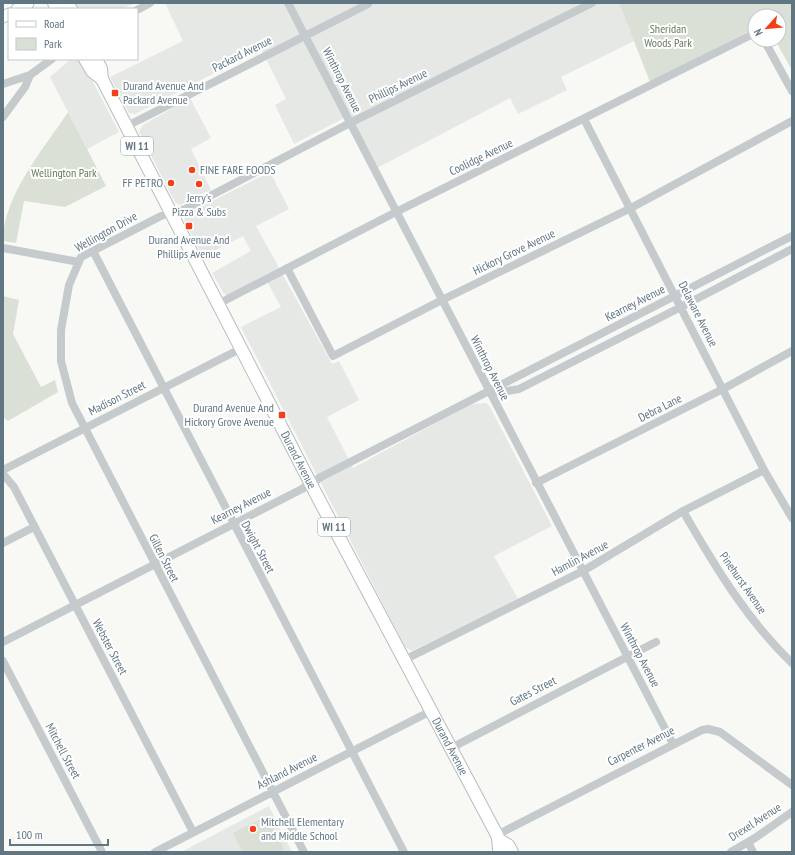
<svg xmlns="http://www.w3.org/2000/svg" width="795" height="855" viewBox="0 0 795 855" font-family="'PT Sans Narrow',sans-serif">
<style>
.built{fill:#e6e8e6}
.green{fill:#dae0d5}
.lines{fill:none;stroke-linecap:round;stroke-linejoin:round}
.secondary-casing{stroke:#b7bec2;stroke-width:13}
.primary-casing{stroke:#b8bdc0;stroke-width:14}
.minor{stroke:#c5cacd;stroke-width:8}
.secondary{stroke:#fff;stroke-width:11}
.primary{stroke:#fff;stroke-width:12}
.poi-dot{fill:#f2401b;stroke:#fff;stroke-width:1.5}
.labels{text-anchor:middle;stroke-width:4;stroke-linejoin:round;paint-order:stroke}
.shield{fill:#fff;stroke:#909fa8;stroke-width:1}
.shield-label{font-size:11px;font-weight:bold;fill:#607683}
.park-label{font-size:12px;fill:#667a60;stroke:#fff}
.street-label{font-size:12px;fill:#607683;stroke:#fff}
.poi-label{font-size:12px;fill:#607683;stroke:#fff;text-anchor:start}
</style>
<rect width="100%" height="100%" fill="#f8f8f5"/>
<path class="built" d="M 76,3 L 136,3 L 120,9 L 78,9 Z
M 165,3 L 619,3 L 634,41 L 561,77 L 567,90 L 518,114 L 510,98 L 377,168 L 350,115 L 294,144 L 275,105 L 286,99 L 261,49 L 135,114 L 129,113 L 110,77 L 183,41 Z
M 71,59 L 81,59 L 119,132 L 87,149 L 50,77 Z
M 190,98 L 211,138 L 191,149 L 211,190 L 180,205 L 175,202 L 139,132 L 143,125 Z
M 270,172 L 289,209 L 256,226 L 332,364 L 339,361 L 359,400 L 327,417 L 353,468 L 462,409 L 473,404 L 486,403 L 490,407 L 552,526 L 494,556 L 518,599 L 412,651 L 405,647 L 241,327 L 281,307 L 264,276 L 227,295 L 224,294 L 212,273 L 251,251 L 243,236 L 203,257 L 184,220 L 187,214 Z
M 269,806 L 292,852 L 181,852 Z"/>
<path class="green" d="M 619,3 L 792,3 L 792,70 L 775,40 L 779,40 L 779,16 L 755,16 L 755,28 L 650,82 Z
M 68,112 L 106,186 L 65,207 L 24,201 L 16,243 L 3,241 C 3,195 44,149 68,112 Z
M 3,296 L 19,300 L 13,334 L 41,387 L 55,380 L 58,392 L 8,421 L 3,417 Z
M 263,818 L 269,819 L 284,849 L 280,852 L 242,852 L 233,833 Z"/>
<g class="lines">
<defs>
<path id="secondary" d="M 17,9 L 28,3
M 3,17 L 9,14"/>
<g id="primary">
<path d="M 54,3 L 57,9"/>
<path d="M 67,3 L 71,9"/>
<path d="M 27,4 L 27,3"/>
<path d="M 85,59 L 92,71 L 102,79"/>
<path id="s1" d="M 96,59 L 101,69 L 102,79 L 315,492 L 497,835 C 500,841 497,846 500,852"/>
<path d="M 499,840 L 508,845 L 512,852"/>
</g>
</defs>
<use href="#secondary" class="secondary-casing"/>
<use href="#primary" class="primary-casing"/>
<path class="minor" d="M 288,3 L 673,744
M 137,10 L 150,3
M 764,40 L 792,91
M 3,84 L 30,75 L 52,59
M 3,117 L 25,87 L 30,75
M 584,119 L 764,470 L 792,518
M 127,126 L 368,4
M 3,248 L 79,262
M 93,251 L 404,852
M 287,268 L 333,356 L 442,300 L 629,209 L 792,121
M 218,304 L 396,212 L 755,33
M 490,392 L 501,392 L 519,389 L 681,307 L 792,249
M 3,470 L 242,348
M 3,474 L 14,487 L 193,832
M 536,483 L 723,389 L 792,351
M 683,511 C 714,565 747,620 792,663
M 3,543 L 34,527
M 3,642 L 302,489 L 321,477 L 792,236
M 404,660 L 583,571 L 683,511 L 764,470
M 3,661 L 102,852
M 451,748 L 656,642
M 497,835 L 702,730 L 708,729 L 720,732 L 792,785
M 748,842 L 753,852
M 155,852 L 431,711
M 304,852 L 72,403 L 61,361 L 61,330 L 69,285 L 81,257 L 161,216 L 185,209 L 350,123 L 592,3
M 731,852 L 755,838 L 792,812"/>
<use href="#secondary" class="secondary"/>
<use href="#primary" class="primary"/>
</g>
<g class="poi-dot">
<rect x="111" y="89" width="8" height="8" rx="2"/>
<circle cx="192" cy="170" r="4"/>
<circle cx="171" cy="183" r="4"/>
<circle cx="199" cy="184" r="4"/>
<rect x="185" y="222" width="8" height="8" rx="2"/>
<rect x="278" y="411" width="8" height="8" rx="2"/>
<circle cx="253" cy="829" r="4"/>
</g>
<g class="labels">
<g class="shield">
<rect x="121" y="137" width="32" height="18" rx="3"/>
<rect x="318" y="518" width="32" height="18" rx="3"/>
</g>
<g class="shield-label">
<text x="137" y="150">WI 11</text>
<text x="334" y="531">WI 11</text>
</g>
<g class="park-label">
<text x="668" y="33">Sheridan<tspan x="668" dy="14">Woods Park</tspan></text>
<text x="64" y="177">Wellington Park</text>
</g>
<g class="street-label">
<text transform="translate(242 54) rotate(-27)" y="4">Packard Avenue</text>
<text transform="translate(342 80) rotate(63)" y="4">Winthrop Avenue</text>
<text transform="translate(398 86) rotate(-26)" y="4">Phillips Avenue</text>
<text transform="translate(481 157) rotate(-26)" y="4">Coolidge Avenue</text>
<text transform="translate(106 232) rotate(-29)" y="4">Wellington Drive</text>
<text transform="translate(514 252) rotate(-26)" y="4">Hickory Grove Avenue</text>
<text transform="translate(635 303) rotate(-27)" y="4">Kearney Avenue</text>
<text transform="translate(698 314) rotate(63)" y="4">Delaware Avenue</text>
<text transform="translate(490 368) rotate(63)" y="4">Winthrop Avenue</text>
<text transform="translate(117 398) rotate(-27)" y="4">Madison Street</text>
<text transform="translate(660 408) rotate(-27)" y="4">Debra Lane</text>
<text dy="4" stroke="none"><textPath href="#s1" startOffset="450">Durand Avenue</textPath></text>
<text transform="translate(241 506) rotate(-27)" y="4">Kearney Avenue</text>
<text transform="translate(258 547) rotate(62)" y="4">Dwight Street</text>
<text transform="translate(164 558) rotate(63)" y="4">Gillen Street</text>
<text transform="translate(580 558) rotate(-28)" y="4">Hamlin Avenue</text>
<text transform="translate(743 583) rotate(55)" y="4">Pinehurst Avenue</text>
<text transform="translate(110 647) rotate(62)" y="4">Webster Street</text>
<text transform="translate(640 655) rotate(62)" y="4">Winthrop Avenue</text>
<text transform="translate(533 691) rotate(-27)" y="4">Gates Street</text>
<text transform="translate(641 746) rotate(-27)" y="4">Carpenter Avenue</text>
<text dy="4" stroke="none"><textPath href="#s1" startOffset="774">Durand Avenue</textPath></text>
<text transform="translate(63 751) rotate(62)" y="4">Mitchell Street</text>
<text transform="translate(287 771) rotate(-27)" y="4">Ashland Avenue</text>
<text transform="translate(755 822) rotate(-33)" y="4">Drexel Avenue</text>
</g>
<g class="poi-label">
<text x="123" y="90">Durand Avenue And<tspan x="123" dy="14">Packard Avenue</tspan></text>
<text x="200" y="174">FINE FARE FOODS</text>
<text x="163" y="187" text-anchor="end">FF PETRO</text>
<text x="199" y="202" text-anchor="middle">Jerry's<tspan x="199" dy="14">Pizza &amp; Subs</tspan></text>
<text x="189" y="244" text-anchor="middle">Durand Avenue And<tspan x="189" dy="14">Phillips Avenue</tspan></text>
<text x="274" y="412" text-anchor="end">Durand Avenue And<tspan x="274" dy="14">Hickory Grove Avenue</tspan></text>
<text x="261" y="826">Mitchell Elementary<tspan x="261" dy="14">and Middle School</tspan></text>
</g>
</g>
<rect width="795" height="855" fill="none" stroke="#607683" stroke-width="8"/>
<rect x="8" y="8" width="130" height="52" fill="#ffffff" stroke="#bfc8cd"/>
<rect x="16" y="21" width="20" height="6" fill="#ffffff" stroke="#bfc8cd"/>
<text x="44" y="28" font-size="12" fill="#607683">Road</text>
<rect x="16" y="38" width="20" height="12" fill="#dae0d5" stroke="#bfc8cd"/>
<text x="44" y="48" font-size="12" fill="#607683">Park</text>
<g transform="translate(767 28) rotate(243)"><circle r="19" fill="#ffffff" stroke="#bfc8cd"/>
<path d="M0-3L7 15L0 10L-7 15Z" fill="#f2401b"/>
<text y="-6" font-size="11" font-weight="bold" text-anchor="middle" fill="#607683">N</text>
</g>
<path d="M10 839v6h98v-6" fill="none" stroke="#607683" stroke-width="2"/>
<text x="16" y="839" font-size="12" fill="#607683" stroke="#ffffff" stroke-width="3" paint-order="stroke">100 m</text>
</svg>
